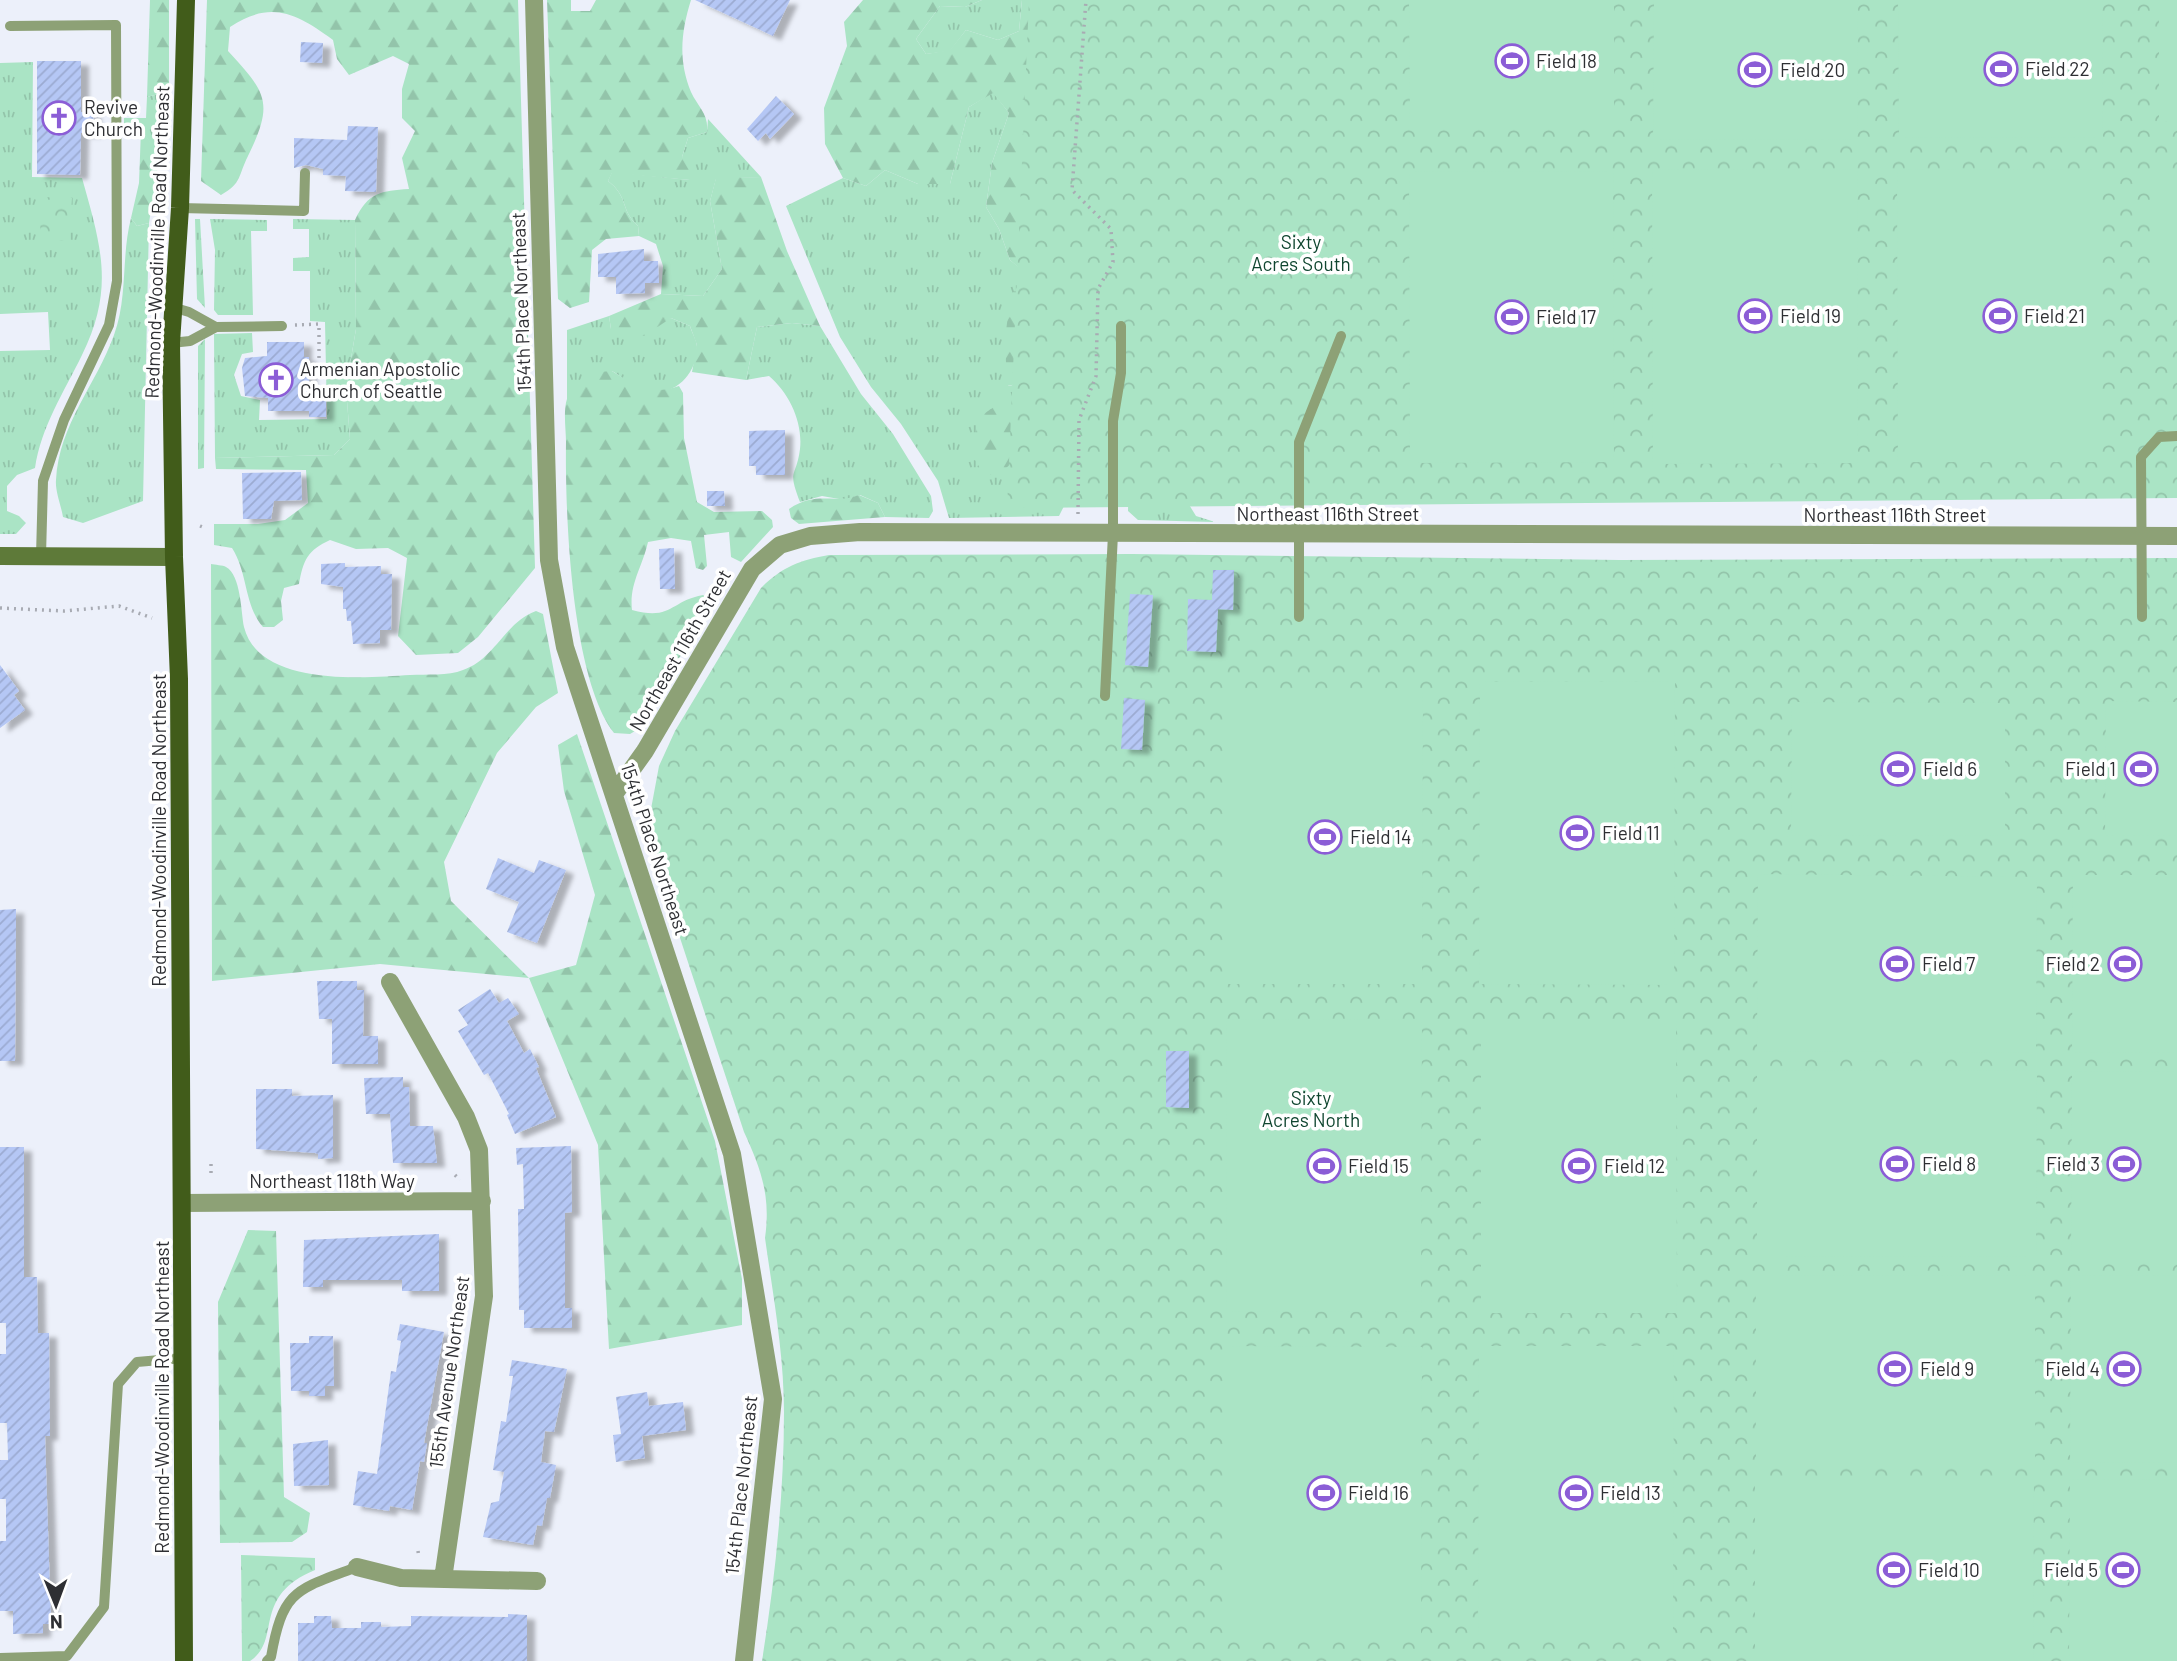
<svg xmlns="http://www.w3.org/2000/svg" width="2177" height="1661" viewBox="0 0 2177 1661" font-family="Barlow,sans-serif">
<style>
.grass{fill:url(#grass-tufts)}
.forest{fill:url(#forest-firs)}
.park{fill:url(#park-crowns)}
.pitch{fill:#aae4c5}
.building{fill:url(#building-hatch);filter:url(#shadow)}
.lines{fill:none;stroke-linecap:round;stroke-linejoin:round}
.path{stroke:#a8abb3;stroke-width:3.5;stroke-dasharray:2 5;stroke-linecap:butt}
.lane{stroke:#8da176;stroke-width:10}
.street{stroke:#8da176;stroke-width:18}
.secondary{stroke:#5e7a39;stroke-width:18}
.primary{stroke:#415c1a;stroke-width:18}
.labels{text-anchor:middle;stroke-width:7;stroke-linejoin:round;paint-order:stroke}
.poi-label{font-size:19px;fill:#2e2f33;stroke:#fff;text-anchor:start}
.street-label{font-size:19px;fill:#2e2f33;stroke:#fff}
.park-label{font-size:19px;fill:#104630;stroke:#fff}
</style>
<defs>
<pattern id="grass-tufts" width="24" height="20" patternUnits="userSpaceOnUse" patternTransform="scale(1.75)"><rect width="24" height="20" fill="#aae4c5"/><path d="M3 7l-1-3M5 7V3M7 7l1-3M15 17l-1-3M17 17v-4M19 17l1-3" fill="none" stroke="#93c4aa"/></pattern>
<pattern id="forest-firs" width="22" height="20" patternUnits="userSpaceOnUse" patternTransform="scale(1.75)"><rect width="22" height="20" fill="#aae4c5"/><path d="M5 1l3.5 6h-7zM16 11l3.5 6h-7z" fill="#93c4aa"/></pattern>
<pattern id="park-crowns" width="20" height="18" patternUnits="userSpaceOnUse" patternTransform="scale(1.75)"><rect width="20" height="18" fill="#aae4c5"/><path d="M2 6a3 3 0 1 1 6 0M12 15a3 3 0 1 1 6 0" fill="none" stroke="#93c4aa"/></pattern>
<pattern id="building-hatch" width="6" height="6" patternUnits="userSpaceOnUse" patternTransform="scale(1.75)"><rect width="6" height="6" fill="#b5c7f5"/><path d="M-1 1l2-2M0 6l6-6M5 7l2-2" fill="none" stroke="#9cabd2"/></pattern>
<filter id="shadow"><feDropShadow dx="8" dy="4.5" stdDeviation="2" flood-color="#0004"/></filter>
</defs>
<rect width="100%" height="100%" fill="#ecf0fa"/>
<path class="grass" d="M 982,0 L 1022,0 L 1019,31 L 998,40 L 966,30 L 950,51 L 926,54 L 916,39 L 940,6 L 965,7 Z
M 33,62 L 32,177 L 82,178 C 101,246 115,288 82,355 C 64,392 41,427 35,468 L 17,475 L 7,486 L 7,511 L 19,516 L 26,523 L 16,534 L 0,534 L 0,351 L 50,350 L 48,312 L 0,314 L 0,63 Z
M 169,83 L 161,145 L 151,144 L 141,129 L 124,128 L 124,118 L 146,118 L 147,97 L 159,94 Z
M 993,92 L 1009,113 L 992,163 L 986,207 L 999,229 L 1010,260 L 1027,274 L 1008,386 L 1051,377 L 1067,500 L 1059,516 L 949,518 L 938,481 L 901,424 L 871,387 L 840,337 L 786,206 L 843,178 L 866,186 L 885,170 L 918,184 L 950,184 L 969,107 Z
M 708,119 L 761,177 L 716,179 L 710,201 L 722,269 L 703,296 L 661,294 L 663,266 L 656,244 L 639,236 L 638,226 C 620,210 629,197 608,181 L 612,172 L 690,180 L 682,157 L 688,138 L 707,132 Z
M 131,218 L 137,226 L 149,223 L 143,501 L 83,523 L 63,517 C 61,505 55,491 56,480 C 59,424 96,385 114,335 C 128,297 121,257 131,218 Z
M 195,219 L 200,219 L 205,308 L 197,299 Z
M 210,219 L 267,220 L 267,231 L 251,231 L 253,315 L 218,315 L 214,310 L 215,250 Z
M 293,219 L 355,220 L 356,329 L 346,388 L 350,439 L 334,455 L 215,458 L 214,334 L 252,333 L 253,352 L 242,354 L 234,375 L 241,396 L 260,400 L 259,420 L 327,419 L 325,322 L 310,321 L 310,271 L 293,271 L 293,258 L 309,257 L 309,229 L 293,229 Z
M 609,316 L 611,329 L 671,318 L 690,326 C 692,333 697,341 697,347 C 697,377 670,401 640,389 C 631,386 621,376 612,371 L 567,401 L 567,330 Z
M 792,323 L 820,326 L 861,394 L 893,434 L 931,496 L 933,511 L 929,518 L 885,517 L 878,503 L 860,495 L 845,500 L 822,496 L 800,502 C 787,468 796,479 800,449 C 803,422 789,393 769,376 L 746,380 L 757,327 Z
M 205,339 L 204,468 L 198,469 L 198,346 Z
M 1130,409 L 1196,516 L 1215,522 L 1138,520 L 1128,511 Z"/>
<path class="forest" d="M 150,0 L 169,0 L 169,83 L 159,94 L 147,97 Z
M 207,0 L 518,0 L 535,568 L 478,637 L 458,653 L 416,655 L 398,636 L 407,558 L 388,548 L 356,549 L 330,540 C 308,550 303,560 299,584 L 284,588 L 281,601 L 283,620 L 274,627 L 263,627 C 244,605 248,573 232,548 L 214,545 L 214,524 L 258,524 L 285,520 L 308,503 L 306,470 L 216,469 L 215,458 L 334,455 L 350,439 L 346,388 L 356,329 L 355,220 C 368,192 381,191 409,189 L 402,158 L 415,131 L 402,118 L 402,89 L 409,64 L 393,56 L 349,75 L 337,59 L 333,40 C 296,13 271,0 230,27 L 228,51 C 267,93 274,103 248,156 C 238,176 242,183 221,195 L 201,181 Z
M 547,0 L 571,0 L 571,11 L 590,11 L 596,0 L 691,0 C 681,32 678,60 691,92 C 698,107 709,114 707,132 L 688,138 L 682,157 L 696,169 L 690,180 L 612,173 L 608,181 C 629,197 620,210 638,226 L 639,236 L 606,239 L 592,250 L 589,302 L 570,308 L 558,299 Z
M 863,0 L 982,0 L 965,7 L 940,6 L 916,39 L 926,54 L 950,50 L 966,30 L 998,40 L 1019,31 L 1022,0 L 1075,0 L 1051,377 L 1007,386 L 1005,340 L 1010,298 L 1026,274 L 1010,260 L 999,229 L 986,207 L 992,163 L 1009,113 L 993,93 L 969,107 L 950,184 L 918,184 L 885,170 L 866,186 L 843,178 L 825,144 L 824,108 L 847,46 L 844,22 Z
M 141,129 L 151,143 L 161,145 L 149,223 L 137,226 L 131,218 L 139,183 Z
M 761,177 L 787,251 L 820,326 L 792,323 L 757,327 L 746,380 L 692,372 L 697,345 L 690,326 L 671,318 L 644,336 L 611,329 L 609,316 L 661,294 L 703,296 L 722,269 L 710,201 L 716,178 Z
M 612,371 C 636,386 651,396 679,386 L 683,393 L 684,438 L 697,502 L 714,512 L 762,511 L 772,520 L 773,527 L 741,562 L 731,557 L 729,532 L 704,535 L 707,566 L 703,570 L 696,568 L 691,541 L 671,538 L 648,542 C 642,568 629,584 632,610 C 672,621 670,601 703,595 L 708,598 L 708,607 L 640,728 L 630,734 L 614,733 C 571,677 565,513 566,442 C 566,430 563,411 567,399 C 571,390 580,381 585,373 Z
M 997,405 L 1020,422 L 1019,457 L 999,474 L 984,475 L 971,453 L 979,417 Z
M 859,495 L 878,503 L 885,517 L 799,524 L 791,518 L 789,509 C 818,490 833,505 859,495 Z
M 211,564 C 215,565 223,565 226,567 C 241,575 241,612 244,627 C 259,687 364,678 410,675 C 427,674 448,676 463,670 C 495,659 505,622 536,611 L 543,614 L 558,693 L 536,707 L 497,753 L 444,862 L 451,901 L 529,978 L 576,965 L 595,895 L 564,791 L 558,745 L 577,734 L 715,1141 L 742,1279 L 742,1325 L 609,1349 L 598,1145 L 529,978 L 380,964 L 212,981 Z
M 248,1230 L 276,1231 L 284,1497 L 310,1513 L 307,1532 L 292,1542 L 220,1543 L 218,1302 Z"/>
<path class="park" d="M 1029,0 L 2177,0 L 2177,498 L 1007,508 Z
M 41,197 L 72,198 L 69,241 L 40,239 Z
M 1132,554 L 1620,560 L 2177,558 L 2177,1661 L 762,1661 C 775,1579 784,1495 784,1412 C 784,1354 773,1295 765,1238 C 771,1196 761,1169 744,1132 L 652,853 L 651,809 L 659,766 L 675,731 L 761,588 C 782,567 800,560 829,555 Z
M 241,1555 L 315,1558 L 315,1570 C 250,1597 283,1640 250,1661 L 242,1661 Z"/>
<path class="pitch" d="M 1409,0 L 1614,0 L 1614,122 L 1410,122 Z
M 1654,0 L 1858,0 L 1857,140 L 1653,139 Z
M 1898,0 L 2102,0 L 2103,137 L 1899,138 Z
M 2159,0 L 2177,0 L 2177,121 L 2159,121 Z
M 1857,169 L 1858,463 L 1653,464 L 1652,170 Z
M 2102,169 L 2102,462 L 1898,462 L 1897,170 Z
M 1613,171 L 1614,462 L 1410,463 L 1409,172 Z
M 2152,173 L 2177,173 L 2177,303 L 2152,303 Z
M 1675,681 L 1674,985 L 1479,984 L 1480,682 Z
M 1227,691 L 1423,691 L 1422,984 L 1227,984 Z
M 2106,701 L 2177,702 L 2177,836 L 2105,835 Z
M 1792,702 L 2005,703 L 2005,836 L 1791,835 Z
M 1758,874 L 2037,877 L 2036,1053 L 1757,1051 Z
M 2073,875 L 2177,875 L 2177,1053 L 2072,1052 Z
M 1226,1019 L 1422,1020 L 1421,1312 L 1227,1311 Z
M 1481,1019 L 1676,1019 L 1677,1313 L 1481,1313 Z
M 1757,1070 L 2037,1071 L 2036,1257 L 1757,1256 Z
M 2072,1071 L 2177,1072 L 2177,1257 L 2071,1257 Z
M 1756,1275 L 2035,1276 L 2035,1462 L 1756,1462 Z
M 2071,1275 L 2177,1276 L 2177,1463 L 2070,1462 Z
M 1226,1346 L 1422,1347 L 1421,1639 L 1226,1639 Z
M 1479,1346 L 1674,1346 L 1673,1640 L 1478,1640 Z
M 1755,1478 L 2034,1478 L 2033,1661 L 1755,1661 Z
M 2070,1479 L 2177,1480 L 2177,1661 L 2069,1661 Z"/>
<path class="building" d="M 695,0 L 790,0 L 773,36 Z
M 301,42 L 323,43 L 322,63 L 300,62 Z
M 37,61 L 81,61 L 81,112 L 93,112 L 94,133 L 81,133 L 80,175 L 37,174 Z
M 776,96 L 794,114 L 770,139 L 766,133 L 758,141 L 747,129 Z
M 348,126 L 378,127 L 376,192 L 345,191 L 346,176 L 323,175 L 323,169 L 306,165 L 294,168 L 294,138 L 347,140 Z
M 644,249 L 644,261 L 658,261 L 659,283 L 645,283 L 645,293 L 616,294 L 616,277 L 598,277 L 598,254 Z
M 267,342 L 304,342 L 304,357 L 309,357 L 309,395 L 326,394 L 326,417 L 309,417 L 309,411 L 268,411 L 268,398 L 245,396 L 242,368 L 245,358 L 267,356 Z
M 785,430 L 785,475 L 756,475 L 756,466 L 749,466 L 749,431 Z
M 301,472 L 302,500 L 274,501 L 271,519 L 243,519 L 242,473 Z
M 707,491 L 724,491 L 725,506 L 707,506 Z
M 674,548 L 675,589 L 660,589 L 659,549 Z
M 345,563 L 345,567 L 381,566 L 381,574 L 392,574 L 391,630 L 380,630 L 380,643 L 353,644 L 351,621 L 347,621 L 346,609 L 343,609 L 343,587 L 321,584 L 321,564 Z
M 1213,570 L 1234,570 L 1233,610 L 1218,609 L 1216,652 L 1187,651 L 1188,599 L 1212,600 Z
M 1130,594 L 1153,595 L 1148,667 L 1125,665 Z
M 0,665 L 19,691 L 14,695 L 25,710 L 0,728 Z
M 1124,698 L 1145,700 L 1142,750 L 1121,749 Z
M 498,858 L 534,873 L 539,860 L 566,870 L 537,943 L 507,932 L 519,902 L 486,889 Z
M 16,909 L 15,1061 L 0,1061 L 0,910 Z
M 317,981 L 357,981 L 357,990 L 364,990 L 363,1036 L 378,1036 L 378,1064 L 332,1064 L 332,1019 L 319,1019 Z
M 490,989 L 499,1003 L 508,998 L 519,1014 L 507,1021 L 524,1053 L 530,1049 L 539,1067 L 536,1068 L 556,1117 L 515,1134 L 507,1115 L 509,1114 L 488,1073 L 484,1075 L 458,1031 L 468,1025 L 458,1010 Z
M 1166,1051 L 1189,1051 L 1189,1108 L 1166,1107 Z
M 403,1077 L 403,1087 L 409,1087 L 410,1126 L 433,1126 L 437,1163 L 393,1163 L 390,1114 L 366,1114 L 364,1078 Z
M 256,1089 L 292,1089 L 292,1096 L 333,1095 L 333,1158 L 318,1159 L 318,1154 L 315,1153 L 256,1149 Z
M 571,1146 L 572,1212 L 565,1213 L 565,1308 L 572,1308 L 572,1328 L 524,1328 L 524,1310 L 519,1310 L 518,1209 L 524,1209 L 523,1164 L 517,1165 L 516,1148 Z
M 0,1147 L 24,1147 L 24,1277 L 37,1277 L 38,1333 L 49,1333 L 50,1436 L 45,1436 L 51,1624 L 43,1624 L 43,1633 L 13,1634 L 13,1611 L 0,1611 L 0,1541 L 6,1541 L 6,1499 L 0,1499 L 0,1460 L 8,1460 L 7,1423 L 0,1423 L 0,1354 L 6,1354 L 6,1323 L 0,1323 Z
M 439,1234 L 439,1291 L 402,1291 L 402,1280 L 323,1280 L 323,1287 L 303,1287 L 304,1240 Z
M 400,1324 L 444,1332 L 424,1443 L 427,1443 L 424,1462 L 420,1461 L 412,1510 L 390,1506 L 389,1511 L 353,1505 L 358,1471 L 377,1474 L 391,1371 L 396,1372 L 401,1341 L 397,1340 Z
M 309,1336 L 333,1336 L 334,1386 L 325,1386 L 325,1396 L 309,1396 L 309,1391 L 291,1391 L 290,1343 L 309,1343 Z
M 512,1360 L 567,1369 L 554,1432 L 545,1431 L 541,1462 L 556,1465 L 550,1498 L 547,1498 L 542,1526 L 537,1525 L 533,1545 L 483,1537 L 491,1503 L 499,1501 L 504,1472 L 493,1470 L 501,1421 L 506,1422 L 513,1376 L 509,1376 Z
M 647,1392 L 649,1406 L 683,1402 L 686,1430 L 642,1436 L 645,1458 L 616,1462 L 613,1435 L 621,1434 L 616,1397 Z
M 328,1440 L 329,1485 L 294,1486 L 293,1444 Z
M 508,1614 L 527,1615 L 527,1661 L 298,1661 L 298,1623 L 314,1623 L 314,1616 L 331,1616 L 332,1628 L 361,1628 L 361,1622 L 381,1622 L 381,1627 L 411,1626 L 411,1616 L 508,1617 Z"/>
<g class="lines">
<path class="path" d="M 295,325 L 319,324 L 319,374 L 309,375
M 1078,514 L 1079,420 L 1096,376 L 1098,289 L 1113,262 L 1111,229 L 1072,190 L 1086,0
M 200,526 L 205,528
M 0,608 L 64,611 L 119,606 L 152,618
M 211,1164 L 211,1173
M 455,1175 L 460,1180
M 418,1551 L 419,1558"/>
<path class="lane" d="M 10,26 L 116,25 L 117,281 L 109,325 L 64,420 L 43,481 L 41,556
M 180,208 L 304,211 L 305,173
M 172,307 L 189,312 L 216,327
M 171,343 L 190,341 L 216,327 L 282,326
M 1299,617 L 1299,442 L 1341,336
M 2142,617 L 2141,457 L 2159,437 L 2177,436
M 1105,696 L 1113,534 L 1113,421 L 1121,373 L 1121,326
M 0,1658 L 67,1656 L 104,1607 L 118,1384 L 137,1362 L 183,1358
M 267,1661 L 271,1657 C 283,1589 296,1590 357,1567"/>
<path class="street" d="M 534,0 L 549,560 L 565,647 L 732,1154 L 773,1399 L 744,1661
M 615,793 L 645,751 L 752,569 L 780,545 L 810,536 L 860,532 L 2177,536
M 390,982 L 466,1117 L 479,1150 L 484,1296 L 443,1579
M 182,1203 L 482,1201
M 357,1567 L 401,1578 L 537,1581"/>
<path class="secondary" d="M 0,556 L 174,557"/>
<path class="primary" d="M 184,1661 L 179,679 L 174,557 L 171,343 L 180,208 L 186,0"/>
</g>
<defs>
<symbol id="stadium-ring" viewBox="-11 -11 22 22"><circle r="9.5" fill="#fff" stroke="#8b5dd6" stroke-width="1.5"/><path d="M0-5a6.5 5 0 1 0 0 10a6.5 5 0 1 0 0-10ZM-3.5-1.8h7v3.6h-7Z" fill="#8b5dd6"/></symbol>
<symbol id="church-ring" viewBox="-11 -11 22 22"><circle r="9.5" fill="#fff" stroke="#8b5dd6" stroke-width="1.5"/><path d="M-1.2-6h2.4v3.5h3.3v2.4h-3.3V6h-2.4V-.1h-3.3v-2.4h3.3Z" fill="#8b5dd6"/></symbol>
</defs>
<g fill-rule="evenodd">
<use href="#stadium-ring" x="1493" y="42" width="38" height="38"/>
<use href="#stadium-ring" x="1982" y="50" width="38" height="38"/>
<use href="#stadium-ring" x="1736" y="51" width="38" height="38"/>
<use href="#church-ring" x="40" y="99" width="38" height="38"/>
<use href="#stadium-ring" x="1736" y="297" width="38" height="38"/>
<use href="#stadium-ring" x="1981" y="297" width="38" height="38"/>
<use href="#stadium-ring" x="1493" y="298" width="38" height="38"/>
<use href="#church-ring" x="257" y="361" width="38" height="38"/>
<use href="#stadium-ring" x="1879" y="750" width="38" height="38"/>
<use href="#stadium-ring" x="2122" y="750" width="38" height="38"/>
<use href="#stadium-ring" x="1558" y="814" width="38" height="38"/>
<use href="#stadium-ring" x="1306" y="818" width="38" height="38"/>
<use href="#stadium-ring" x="1878" y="945" width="38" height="38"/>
<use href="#stadium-ring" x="2106" y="945" width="38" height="38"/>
<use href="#stadium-ring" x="1878" y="1145" width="38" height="38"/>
<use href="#stadium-ring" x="2105" y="1145" width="38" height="38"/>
<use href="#stadium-ring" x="1305" y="1147" width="38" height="38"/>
<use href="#stadium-ring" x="1560" y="1147" width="38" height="38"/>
<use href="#stadium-ring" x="1876" y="1350" width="38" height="38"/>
<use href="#stadium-ring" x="2105" y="1350" width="38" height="38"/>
<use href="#stadium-ring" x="1305" y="1474" width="38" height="38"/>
<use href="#stadium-ring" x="1557" y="1474" width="38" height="38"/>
<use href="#stadium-ring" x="1875" y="1551" width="38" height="38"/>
<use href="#stadium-ring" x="2104" y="1551" width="38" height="38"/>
</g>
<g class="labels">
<g class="poi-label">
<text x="1536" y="68">Field 18</text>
<text x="2025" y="76">Field 22</text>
<text x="1780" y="77">Field 20</text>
<text x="84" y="114">Revive<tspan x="84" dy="22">Church</tspan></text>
<text x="1780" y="323">Field 19</text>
<text x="2024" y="323">Field 21</text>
<text x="1536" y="324">Field 17</text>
<text x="300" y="376">Armenian Apostolic<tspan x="300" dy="22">Church of Seattle</tspan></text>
<text x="1923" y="776">Field 6</text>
<text x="2116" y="776" text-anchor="end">Field 1</text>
<text x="1602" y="840">Field 11</text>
<text x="1350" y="844">Field 14</text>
<text x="1922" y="971">Field 7</text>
<text x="2100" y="971" text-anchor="end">Field 2</text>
<text x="1922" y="1171">Field 8</text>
<text x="2100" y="1171" text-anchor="end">Field 3</text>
<text x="1348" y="1173">Field 15</text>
<text x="1604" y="1173">Field 12</text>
<text x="1920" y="1376">Field 9</text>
<text x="2100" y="1376" text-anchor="end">Field 4</text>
<text x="1348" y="1500">Field 16</text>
<text x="1600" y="1500">Field 13</text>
<text x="1918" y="1577">Field 10</text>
<text x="2098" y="1577" text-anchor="end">Field 5</text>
</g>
<g class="street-label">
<text transform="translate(157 242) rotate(-88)" y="7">Redmond-Woodinville Road Northeast</text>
<text transform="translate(521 302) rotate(-92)" y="7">154th Place Northeast</text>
<text x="1328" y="521">Northeast 116th Street</text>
<text x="1895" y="522">Northeast 116th Street</text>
<text transform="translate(680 650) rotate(-60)" y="7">Northeast 116th Street</text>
<text transform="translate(159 830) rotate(-90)" y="7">Redmond-Woodinville Road Northeast</text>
<text transform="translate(655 849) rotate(72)" y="7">154th Place Northeast</text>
<text x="332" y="1188">Northeast 118th Way</text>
<text transform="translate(449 1372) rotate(-82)" y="7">155th Avenue Northeast</text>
<text transform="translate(162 1397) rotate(-90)" y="7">Redmond-Woodinville Road Northeast</text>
<text transform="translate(741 1485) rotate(-84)" y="7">154th Place Northeast</text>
</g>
<g class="park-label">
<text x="1301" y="249">Sixty<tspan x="1301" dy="22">Acres South</tspan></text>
<text x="1311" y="1105">Sixty<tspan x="1311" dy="22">Acres North</tspan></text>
</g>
</g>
<g transform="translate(56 1605) rotate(179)" stroke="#ffffff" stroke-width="5" paint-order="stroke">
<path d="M0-5L12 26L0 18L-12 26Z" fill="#2e2f33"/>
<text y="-10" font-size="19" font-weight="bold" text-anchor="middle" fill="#2e2f33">N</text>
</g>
</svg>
